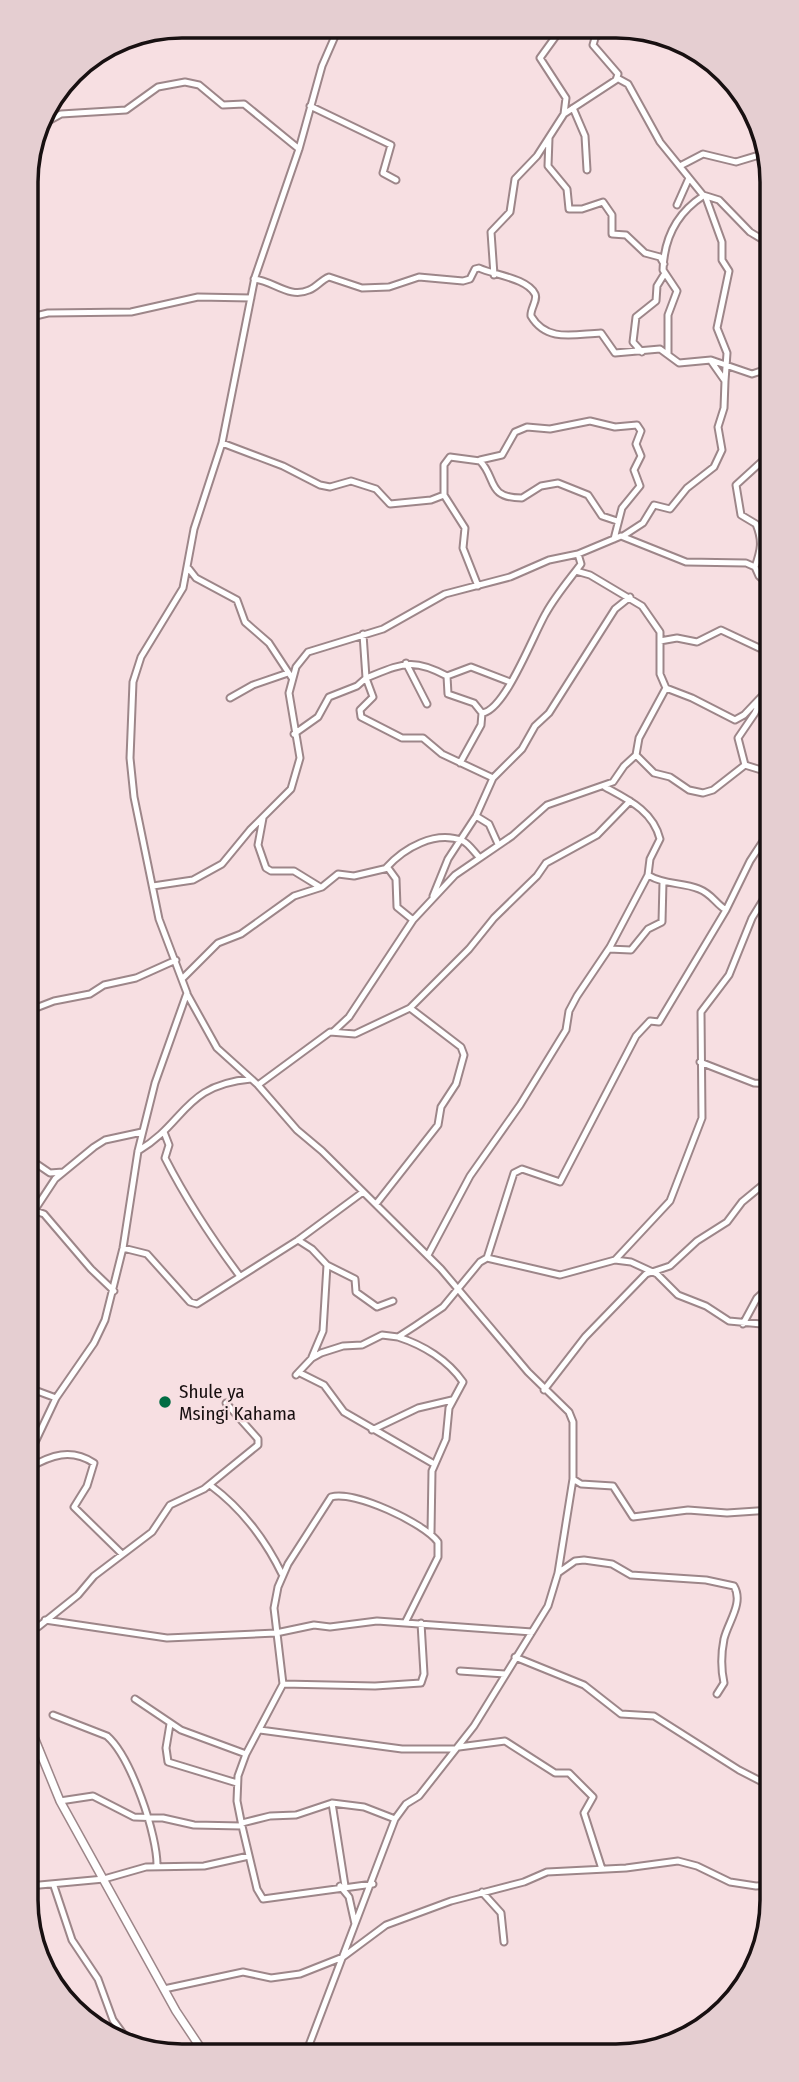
<svg xmlns="http://www.w3.org/2000/svg" width="799" height="2082" viewBox="0 0 799 2082" font-family="'Fira Sans Condensed',sans-serif">
<style>
.lines{fill:none;stroke-linecap:round;stroke-linejoin:round}
.street-casing{stroke:#9d8689;stroke-width:9}
.secondary-casing{stroke:#9d8689;stroke-width:10}
.street{stroke:#fff;stroke-width:5}
.secondary{stroke:#fff;stroke-width:7}
.poi-dot{fill:#006c43;stroke:#f7dfe2;stroke-width:2.5}
.labels{text-anchor:middle;stroke-width:5;stroke-linejoin:round;paint-order:stroke}
.poi-label{font-size:19px;fill:#181011;stroke:#f7dfe2;text-anchor:start}
.rim{fill:none;stroke:#181011;stroke-width:3.5}
</style>
<rect width="100%" height="100%" fill="#f7dfe2"/>
<g class="lines">
<defs>
<path id="street" d="M 617,78 L 628,84 L 660,142 L 703,195 L 719,200 L 750,232 L 770,244
M 310,106 L 391,145 L 383,173 L 396,180
M 573,108 L 585,136 L 587,170
M 564,114 L 616,80 L 618,74 L 593,45 L 595,38 L 604,29
M 39,126 L 61,114 L 126,110 L 158,87 L 185,82 L 199,85 L 223,105 L 244,104 L 299,149
M 549,138 L 548,166 L 567,189 L 569,209 L 582,209 L 603,202 L 612,215 L 612,234 L 626,235 L 645,253 L 660,257 L 664,264
M 680,166 L 703,154 L 736,162 L 769,152
M 706,198 L 722,242 L 722,260 L 729,271 L 717,328 L 727,353 L 725,381
M 677,205 L 689,178
M 494,275 L 491,232 L 510,212 L 515,179 L 537,156 L 564,114 L 566,98 L 540,58 L 561,29
M 254,279 C 274,281 289,299 309,290 C 317,287 321,280 329,277 L 362,288 L 389,287 L 419,277 L 463,281 L 470,279 L 475,269 L 479,268 C 494,275 527,278 535,294 C 538,300 530,309 531,316 C 547,343 575,334 601,333 L 615,353 L 660,349 L 679,363 L 711,360 L 752,374 L 770,368
M 27,318 L 48,313 L 131,312 L 198,297 L 251,298
M 642,352 L 633,342 L 636,317 L 656,301 L 657,286 L 665,273
M 668,354 L 668,315 L 677,291 L 663,270 C 664,238 677,213 703,196
M 222,443 L 283,466 L 320,485 L 330,487 L 351,481 L 376,489 L 390,504 L 431,500 L 444,495
M 480,460 L 502,455 L 515,432 L 527,427 L 550,429 L 590,421 L 615,427 L 637,425 L 641,431 L 636,444 L 641,456 L 634,470 L 640,486 L 622,508 L 614,539
M 623,536 L 643,523 L 654,505 L 670,509 L 687,488 L 714,467 L 722,450 L 718,427 L 724,408 L 725,381 L 711,361
M 755,567 C 761,550 763,541 756,524 L 741,515 L 736,485 L 770,454
M 189,569 L 196,578 L 237,600 L 245,622 L 269,643 L 292,678
M 478,586 L 463,548 L 465,528 L 444,495 L 444,465 L 450,457 L 480,461 C 497,478 486,498 522,498 L 541,486 L 558,483 L 588,495 L 602,516 L 617,521
M 660,641 L 677,638 L 697,642 L 721,630 L 770,653
M 406,663 L 427,704
M 447,676 L 448,694 L 474,703 L 482,713 L 481,725 L 460,763
M 666,688 L 692,698 L 735,720 L 744,715 L 763,695
M 230,698 L 253,685 L 288,673
M 482,713 C 505,711 534,633 546,613 C 556,595 569,580 581,564 L 578,554
M 294,734 L 318,717 L 329,697 L 357,686 L 366,678 L 363,634
M 636,755 L 654,773 L 670,777 L 689,790 L 703,793 L 713,790 L 745,765 L 771,773
M 745,765 L 738,738 L 755,713 L 770,678
M 493,778 L 442,754 L 423,738 L 402,738 L 361,717 L 360,710 L 373,697 L 366,678 C 402,664 412,657 447,676 L 471,667 L 510,682
M 476,816 L 489,824 L 498,844
M 263,818 L 258,845 L 266,868 L 271,871 L 294,871 L 320,887
M 386,868 C 404,848 435,830 463,841 C 469,844 474,852 479,857
M 648,875 C 664,885 682,882 699,889 C 712,894 715,903 726,910
M 153,886 L 193,880 L 222,864 L 250,830 L 291,789 L 300,758 L 289,693 L 296,667 L 308,652 L 383,629 L 445,594 L 510,577 L 549,560 L 578,554 L 621,536 L 686,562 L 746,563 L 755,567 L 759,576 L 770,586
M 433,896 L 448,859 L 476,816 L 493,778 L 522,749 L 535,726 L 549,713 L 615,609 L 630,597
M 609,949 L 631,950 L 648,929 L 662,922 L 663,882
M 182,979 L 218,943 L 241,934 L 294,896 L 322,887 L 338,874 L 354,876 L 388,868 L 396,879 L 397,907 L 413,920
M 187,994 L 217,1048 L 258,1085 L 297,1130 L 322,1151 L 441,1269 L 528,1372 L 569,1412 L 573,1422 L 573,1479 L 558,1573 L 548,1606 L 474,1726 L 419,1796 L 406,1804 L 395,1819 L 306,2053
M 28,1011 L 54,1001 L 90,994 L 104,985 L 136,978 L 176,960
M 334,1031 L 349,1017 L 413,920 L 455,875 L 512,836 L 547,805 L 613,782 L 624,766 L 636,755 L 639,738 L 666,688 L 660,674 L 660,632 L 642,606 L 590,575 L 576,571
M 700,1062 L 754,1083 L 771,1084
M 258,1085 L 330,1032 L 355,1034 L 410,1008 L 469,949 L 494,918 L 537,876 L 546,863 L 597,835 L 630,801
M 164,1132 L 169,1145 L 165,1158 C 187,1201 210,1236 239,1275
M 138,1151 C 186,1123 183,1085 251,1079
M 28,1158 L 50,1173 L 63,1172
M 376,1204 L 438,1125 L 441,1107 L 456,1084 L 464,1055 L 461,1047 L 410,1008
M 35,1211 L 44,1214 L 91,1269 L 114,1291
M 28,1220 L 55,1179 L 94,1147 L 105,1140 L 142,1132
M 298,1240 L 312,1249 L 327,1265 L 355,1279 L 356,1292 L 377,1307 L 393,1301
M 123,1248 L 147,1254 L 190,1302 L 197,1304 L 298,1240 L 363,1192
M 428,1255 L 470,1176 L 520,1105 L 566,1030 L 569,1011 L 577,996 L 610,947 L 648,875 L 650,859 L 660,839 C 653,811 629,800 605,787
M 487,1258 L 514,1173 L 522,1169 L 560,1182 L 636,1036 L 650,1021 L 659,1022 L 726,910 L 750,861 L 771,829
M 615,1260 L 670,1201 L 702,1118 L 701,1012 L 729,975 L 752,918 L 771,887
M 743,1324 L 757,1298 L 771,1285
M 398,1337 C 423,1345 448,1360 463,1382 L 449,1408 L 446,1439 L 432,1471 L 431,1533
M 312,1357 L 323,1331 L 327,1265
M 300,1373 L 324,1385 L 344,1412 L 434,1464
M 296,1375 L 312,1358 L 321,1353 L 343,1346 L 362,1345 L 382,1335 L 398,1337 L 415,1326 L 443,1307 L 480,1262 L 487,1258 L 560,1275 L 615,1260 L 631,1262 L 657,1274 L 678,1295 L 706,1306 L 729,1321 L 772,1325
M 29,1388 L 56,1398
M 544,1390 L 585,1337 L 646,1274 L 670,1266 L 697,1241 L 727,1222 L 742,1202 L 771,1178
M 372,1430 L 418,1408 L 452,1400
M 29,1455 L 56,1398 L 94,1343 L 105,1320 L 123,1248 L 138,1151 L 155,1083 L 187,993 L 159,919 L 134,797 L 130,758 L 133,682 L 141,657 L 183,588 L 194,529 L 222,443 L 255,277 L 299,149 L 322,66 L 339,27
M 29,1468 C 51,1455 71,1448 94,1463 L 87,1486 L 74,1507 L 122,1554
M 573,1479 L 581,1484 L 613,1486 L 633,1517 L 688,1510 L 727,1513 L 772,1510
M 210,1485 C 241,1508 265,1539 282,1574
M 558,1573 L 575,1561 L 584,1560 L 612,1564 L 631,1575 L 706,1580 L 734,1586 C 744,1603 728,1622 724,1639 C 721,1654 721,1669 724,1683 L 717,1694
M 45,1620 L 167,1638 L 276,1633 L 314,1625 L 330,1627 L 377,1621 L 532,1632
M 29,1629 L 38,1627 L 78,1595 L 94,1576 L 152,1532 L 170,1505 L 204,1489 L 258,1445 L 258,1439 L 226,1403
M 515,1657 L 584,1685 L 621,1714 L 654,1716 L 739,1770 L 772,1787
M 460,1671 L 505,1674
M 283,1684 L 375,1686 L 421,1683 L 424,1674 L 421,1623
M 135,1699 L 181,1730 L 246,1754
M 53,1715 L 107,1736 C 131,1757 158,1836 157,1867
M 170,1724 L 166,1748 L 168,1762 L 237,1783
M 260,1730 L 402,1749 L 455,1749
M 459,1747 L 505,1741 L 555,1773 L 569,1773 L 593,1797 L 584,1813 L 602,1869
M 29,1755 L 39,1749
M 60,1801 L 93,1796 L 134,1817 L 163,1818 L 194,1825 L 242,1826
M 332,1803 L 345,1886
M 242,1823 L 270,1816 L 296,1815 L 332,1803 L 364,1807 L 395,1819
M 373,1884 L 263,1899 L 257,1889 L 242,1826 L 237,1801 L 238,1776 L 246,1754 L 283,1684 L 274,1608 L 278,1587 L 288,1564 L 331,1497 C 354,1490 424,1523 438,1542 L 438,1557 L 406,1621
M 29,1886 L 104,1879 L 146,1867 L 204,1866 L 249,1856
M 54,1886 L 72,1940 L 98,1979 L 113,2020 L 127,2039
M 340,1886 L 349,1897 L 355,1924
M 482,1892 L 501,1913 L 504,1942
M 164,1989 L 243,1972 L 271,1978 L 300,1974 L 343,1957 L 386,1925 L 451,1901 L 524,1882 L 547,1872 L 626,1868 L 678,1861 L 697,1866 L 730,1882 L 756,1886 L 772,1885"/>
<path id="secondary" d="M 29,1725 L 60,1801 L 176,2011 L 204,2053"/>
</defs>
<use href="#street" class="street-casing"/>
<use href="#secondary" class="secondary-casing"/>
<use href="#street" class="street"/>
<use href="#secondary" class="secondary"/>
</g>
<circle class="poi-dot" cx="165" cy="1402" r="7"/>
<g class="labels">
<g class="poi-label">
<text x="179" y="1398">Shule ya<tspan x="179" dy="22">Msingi Kahama</tspan></text>
</g>
</g>
<path d="M0 0H799V2082H0ZM182 38H616A144 144 0 0 1 760 182V1900A144 144 0 0 1 616 2044H182A144 144 0 0 1 38 1900V182A144 144 0 0 1 182 38Z" fill="#e5ced1" fill-rule="evenodd"/>
<path class="rim" d="M182 38H616A144 144 0 0 1 760 182V1900A144 144 0 0 1 616 2044H182A144 144 0 0 1 38 1900V182A144 144 0 0 1 182 38Z"/>
</svg>
